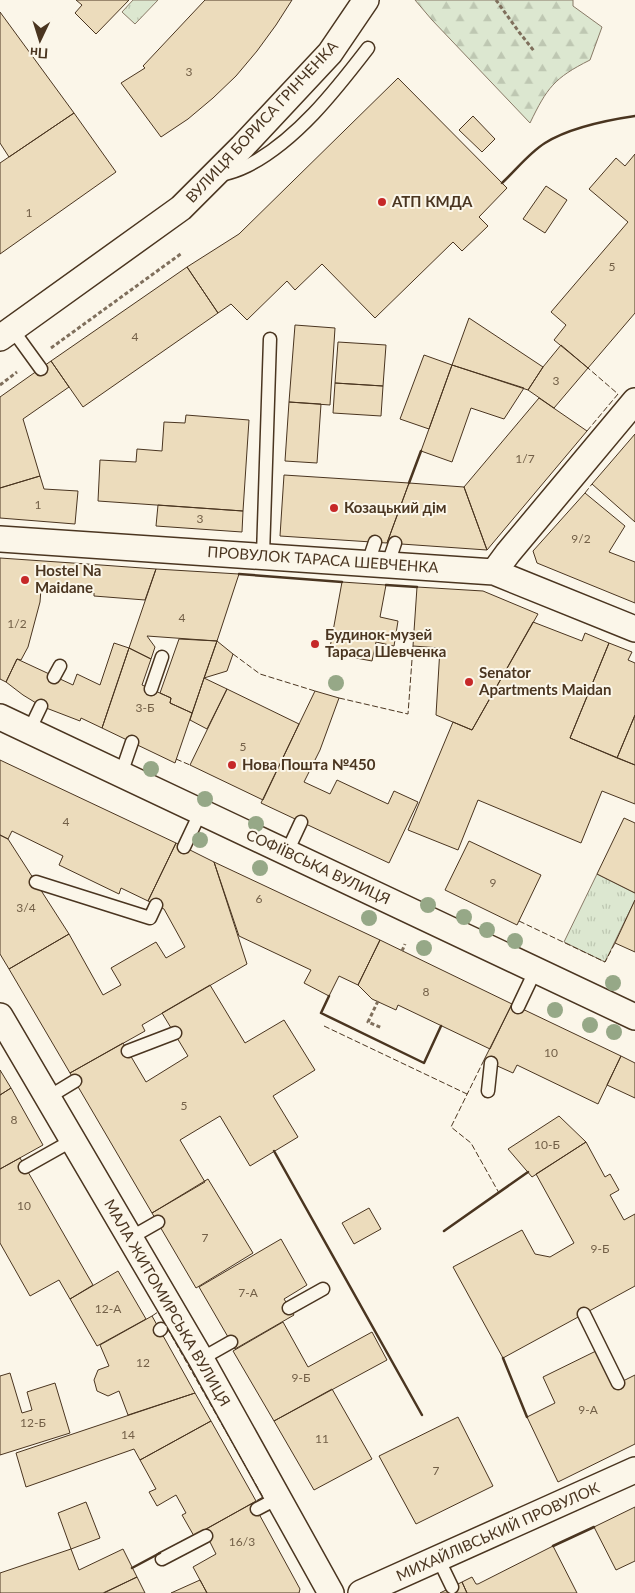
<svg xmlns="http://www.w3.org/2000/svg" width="635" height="1593" viewBox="0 0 635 1593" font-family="Lato,sans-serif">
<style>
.grass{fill:url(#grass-tufts);stroke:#887966}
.forest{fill:url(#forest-firs);stroke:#887966}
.building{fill:#ecdcbc;stroke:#4a3520}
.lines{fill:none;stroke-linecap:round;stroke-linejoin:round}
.lane-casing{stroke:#4a3520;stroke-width:15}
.street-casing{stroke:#4a3520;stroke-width:28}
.path{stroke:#7f6f5c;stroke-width:3;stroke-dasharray:4 2.5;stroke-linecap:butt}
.lane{stroke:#fbf6e9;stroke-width:12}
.street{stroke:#fbf6e9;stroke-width:25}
.fence{stroke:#4a3520;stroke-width:1;stroke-dasharray:6 2.5;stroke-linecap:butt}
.wall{stroke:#4a3520;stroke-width:2.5}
.tree{fill:#96a887}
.poi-dot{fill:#c62828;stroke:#fbf6e9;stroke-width:2}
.labels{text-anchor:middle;stroke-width:4;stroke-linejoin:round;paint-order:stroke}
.number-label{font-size:12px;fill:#725f47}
.street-label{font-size:15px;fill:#4a3520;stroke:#fbf6e9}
.poi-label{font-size:15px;font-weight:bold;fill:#4a3520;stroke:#fbf6e9;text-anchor:start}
</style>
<defs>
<pattern id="grass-tufts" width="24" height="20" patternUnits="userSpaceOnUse" patternTransform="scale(1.25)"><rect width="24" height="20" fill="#dce7d0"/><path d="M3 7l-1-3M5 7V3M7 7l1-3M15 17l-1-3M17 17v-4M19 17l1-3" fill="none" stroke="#bec7b2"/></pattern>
<pattern id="forest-firs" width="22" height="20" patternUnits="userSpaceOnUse" patternTransform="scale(1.25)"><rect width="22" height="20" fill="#dce7d0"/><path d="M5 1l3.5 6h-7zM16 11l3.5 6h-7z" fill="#bec7b2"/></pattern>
</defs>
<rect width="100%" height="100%" fill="#fbf6e9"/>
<path class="grass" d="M 133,0 L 158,0 L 135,24 L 122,12 Z
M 597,874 L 635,893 L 635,900 L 605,962 L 564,942 Z"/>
<path class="forest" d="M 415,0 L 573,0 L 573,6 L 602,27 L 590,60 C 554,78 547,88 530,123 L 432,20 Z"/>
<path class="building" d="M 76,0 L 129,0 L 96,34 L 75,13 L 82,5 Z
M 205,0 L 292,0 L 276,25 L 257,51 L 236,76 L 213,98 L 188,119 L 161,137 L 121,83 L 145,68 L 143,66 Z
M 0,12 L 74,113 L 9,157 L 0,143 Z
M 398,78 L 507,188 L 479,217 L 488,226 L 462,251 L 453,242 L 375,318 L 322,264 L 295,290 L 287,281 L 247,320 L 231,304 L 218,313 L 187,267 L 239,234 Z
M 74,113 L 116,172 L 0,254 L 0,163 Z
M 473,116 L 495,139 L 482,152 L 459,130 Z
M 635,154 L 635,313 L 588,368 L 554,340 L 566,325 L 551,312 L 628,222 L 589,189 L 616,158 L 625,166 Z
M 546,186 L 567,200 L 545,233 L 523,219 Z
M 187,267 L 218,313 L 83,407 L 51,361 Z
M 469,318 L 543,367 L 528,390 L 452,365 Z
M 295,325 L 335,328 L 330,405 L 289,402 Z
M 338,342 L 386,345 L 383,386 L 335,383 Z
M 561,345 L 588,368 L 554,408 L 528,390 L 543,367 Z
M 424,355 L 452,365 L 429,429 L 400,419 Z
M 51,361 L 69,387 L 23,419 L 40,476 L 0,488 L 0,397 Z
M 452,365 L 524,388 L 504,419 L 471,408 L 452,462 L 421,451 Z
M 335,383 L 383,386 L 381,416 L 333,413 Z
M 539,398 L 587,431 L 487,550 L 464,487 Z
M 289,402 L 321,404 L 317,463 L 285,461 Z
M 186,415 L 249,420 L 243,511 L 98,501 L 100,460 L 136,462 L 137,449 L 162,451 L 164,422 L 185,423 Z
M 635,434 L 635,522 L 592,484 Z
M 284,475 L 409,483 L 387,543 L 280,536 Z
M 40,476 L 44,489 L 78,491 L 75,524 L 0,518 L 0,488 Z
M 409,483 L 464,487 L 487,550 L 387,543 Z
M 585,493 L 625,526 L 609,552 L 635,562 L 635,603 L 537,563 L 533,551 Z
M 158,505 L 243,511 L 242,532 L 156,526 Z
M 0,558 L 87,564 L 156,569 L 145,600 L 94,596 L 94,593 L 41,589 L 40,602 L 28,647 L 21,660 L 17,659 L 6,682 L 0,679 Z
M 156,569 L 239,574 L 217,641 L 147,636 L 155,647 L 151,659 L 129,648 Z
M 342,582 L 386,585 L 380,617 L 398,621 L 394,646 L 376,642 L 372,661 L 329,653 Z
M 417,587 L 483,591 L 538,614 L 472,730 L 436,715 L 440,648 L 413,646 Z
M 533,622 L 582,641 L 585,633 L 609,643 L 570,738 L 635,765 L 635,804 L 602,791 L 581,843 L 478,800 L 458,850 L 408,830 L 453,722 L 472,730 Z
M 179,639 L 217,641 L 192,713 L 170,703 L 171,698 L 160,693 Z
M 217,641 L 233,654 L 227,671 L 204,678 Z
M 114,643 L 129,648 L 102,728 L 81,718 L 80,721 L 41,706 L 23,695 L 6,682 L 17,659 L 73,685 L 77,674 L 100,685 Z
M 609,643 L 632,652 L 628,660 L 635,663 L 635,715 L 617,758 L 570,738 Z
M 129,648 L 151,659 L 142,685 L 171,698 L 170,703 L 192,713 L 175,763 L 102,728 Z
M 204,678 L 227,689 L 207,729 L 190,720 Z
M 227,689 L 299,724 L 263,800 L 190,765 Z
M 315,691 L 339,698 L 320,750 L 304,782 L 330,794 L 337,780 L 388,804 L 394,791 L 418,802 L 389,863 L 261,803 Z
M 635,715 L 635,765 L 617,758 Z
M 0,760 L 176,843 L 148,901 L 121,888 L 119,894 L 59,865 L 63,856 L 12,831 L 8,839 L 0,835 Z
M 624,818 L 635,823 L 635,893 L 597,874 Z
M 0,835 L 8,839 L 69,934 L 9,969 L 0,954 Z
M 469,841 L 541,875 L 517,925 L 445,890 Z
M 176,843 L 214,862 L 247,964 L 142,1025 L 145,1031 L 70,1073 L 9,969 L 69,934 L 103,995 L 121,985 L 111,968 L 156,942 L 166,958 L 185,947 L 164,909 L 148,901 Z
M 214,862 L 380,940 L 358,985 L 339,976 L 329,996 L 304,983 L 311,970 L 239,936 Z
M 635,900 L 635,952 L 615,943 Z
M 380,940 L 512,1004 L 490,1049 L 398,1005 L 396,1010 L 372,999 L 358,985 Z
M 210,985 L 245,1043 L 284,1020 L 315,1070 L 273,1096 L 298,1137 L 250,1166 L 220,1116 L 180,1140 L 205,1182 L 152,1213 L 70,1073 L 123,1043 L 146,1082 L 188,1056 L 162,1013 Z
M 512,1004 L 621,1056 L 598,1104 L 517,1065 L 513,1073 L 484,1060 Z
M 621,1056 L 635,1063 L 635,1098 L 607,1085 Z
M 0,1070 L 11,1088 L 0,1095 Z
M 11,1088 L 43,1145 L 0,1169 L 0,1095 Z
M 559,1116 L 586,1142 L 532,1177 L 508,1149 Z
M 586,1142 L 605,1177 L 610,1174 L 619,1190 L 610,1195 L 624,1220 L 635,1214 L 635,1286 L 503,1358 L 453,1267 L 522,1230 L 535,1254 L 550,1257 L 574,1243 L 536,1174 Z
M 20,1158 L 93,1285 L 70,1299 L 59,1280 L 30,1296 L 0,1243 L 0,1169 Z
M 208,1179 L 253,1253 L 196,1288 L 152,1213 Z
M 369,1208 L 381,1229 L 354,1244 L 342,1223 Z
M 281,1239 L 307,1285 L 284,1299 L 294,1315 L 235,1349 L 199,1287 Z
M 118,1271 L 146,1319 L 97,1346 L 70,1299 Z
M 152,1316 L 195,1393 L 128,1415 L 119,1391 L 108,1396 L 97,1391 L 94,1380 L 98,1370 L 109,1366 L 100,1345 Z
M 283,1322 L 308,1367 L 372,1332 L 387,1360 L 274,1421 L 233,1351 Z
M 598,1350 L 615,1385 L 635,1375 L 635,1444 L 558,1482 L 527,1417 L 555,1403 L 543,1377 Z
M 10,1373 L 22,1413 L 32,1410 L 27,1392 L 55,1383 L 70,1433 L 0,1455 L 0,1376 Z
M 332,1389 L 372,1459 L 314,1490 L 274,1421 Z
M 195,1393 L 211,1421 L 140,1460 L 134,1449 L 26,1487 L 16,1453 Z
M 458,1417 L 493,1486 L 416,1524 L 379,1456 Z
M 211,1421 L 256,1501 L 194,1536 L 182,1515 L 186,1513 L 176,1495 L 157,1506 L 149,1492 L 156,1489 L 140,1460 Z
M 86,1502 L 100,1538 L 71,1549 L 58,1513 Z
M 253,1503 L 300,1589 L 299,1593 L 207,1593 L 193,1567 L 216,1554 L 204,1530 Z
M 635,1507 L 635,1561 L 616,1570 L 594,1527 Z
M 553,1546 L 577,1593 L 467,1593 L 462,1582 L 472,1577 L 476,1584 L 478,1584 Z
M 71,1549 L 79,1570 L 123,1549 L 137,1577 L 103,1593 L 0,1593 L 0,1573 Z
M 137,1577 L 145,1593 L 104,1593 Z
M 200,1580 L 207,1593 L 171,1593 Z
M 462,1582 L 467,1593 L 440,1593 Z"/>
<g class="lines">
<defs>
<path id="lane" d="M 221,175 C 230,173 239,170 247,166 C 296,141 335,91 368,48
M 12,329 L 41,369
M 263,555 L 270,339
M 368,563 L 375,542
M 388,564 L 395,543
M 54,677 L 60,666
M 151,689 L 162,657
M 29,731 L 41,706
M 121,774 L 132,742
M 184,847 L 201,811
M 287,852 L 301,822
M 36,882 L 150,918 L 156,905
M 518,1007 L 536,969
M 128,1051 L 175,1033
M 488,1091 L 491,1063
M 47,1098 L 75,1081
M 25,1167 L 73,1140
M 130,1238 L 158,1222
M 289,1308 L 323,1289
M 584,1314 L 618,1383
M 160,1330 L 161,1329
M 201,1359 L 231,1342
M 257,1509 L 278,1498
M 438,1558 L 452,1587
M 162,1559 L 206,1536"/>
<path id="street" d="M 0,338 L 181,208 L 242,147 L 330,53 L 366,0
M 0,539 L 494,572 L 635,629
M 494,572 L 508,553 L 635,401
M 0,717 L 635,1017
M 0,1016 L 201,1359 L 331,1593
M 361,1593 L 635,1470"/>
</defs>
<use href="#lane" class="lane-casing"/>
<use href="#street" class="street-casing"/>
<path class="path" d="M 496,0 L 519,32 L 534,51
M 51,348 L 182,253
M 0,385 L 17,372
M 402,951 L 405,944
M 378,1001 L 368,1022 L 382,1028"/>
<use href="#lane" class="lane"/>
<use href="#street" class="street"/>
<path class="fence" d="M 587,431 L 618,394 L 588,368
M 585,493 L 592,484
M 233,654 L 260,674 L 315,691
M 339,698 L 408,714 L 413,646
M 176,759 L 190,765
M 519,921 L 605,962 L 615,943
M 324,1026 L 467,1094
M 484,1060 L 451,1127 L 471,1143 L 499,1193
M 152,1316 L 158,1312 L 263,1497 L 256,1501"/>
<path class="wall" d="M 502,183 C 516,170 529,153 545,143 C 569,128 608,120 635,116
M 409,483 L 421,451
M 239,574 L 342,582
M 386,585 L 417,587
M 329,996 L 321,1013 L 424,1063 L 441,1026
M 274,1151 L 422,1415
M 444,1231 L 528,1172
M 503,1358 L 527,1417
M 553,1546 L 594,1527
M 132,1568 L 160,1553"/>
</g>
<g class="tree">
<circle cx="336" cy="683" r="8"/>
<circle cx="151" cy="769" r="8"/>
<circle cx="205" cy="799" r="8"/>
<circle cx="256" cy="824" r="8"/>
<circle cx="200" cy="840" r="8"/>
<circle cx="260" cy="868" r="8"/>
<circle cx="428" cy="905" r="8"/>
<circle cx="464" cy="917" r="8"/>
<circle cx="369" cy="918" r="8"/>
<circle cx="487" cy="930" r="8"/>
<circle cx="515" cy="941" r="8"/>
<circle cx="424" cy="948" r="8"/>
<circle cx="613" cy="983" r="8"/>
<circle cx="555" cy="1010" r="8"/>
<circle cx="590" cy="1025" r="8"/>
<circle cx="614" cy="1032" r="8"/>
</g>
<g class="poi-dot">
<circle cx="382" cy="202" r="5"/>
<circle cx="334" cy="508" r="5"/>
<circle cx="25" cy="580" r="5"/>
<circle cx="315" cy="644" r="5"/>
<circle cx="469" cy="682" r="5"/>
<circle cx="232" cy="765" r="5"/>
</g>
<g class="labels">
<g class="number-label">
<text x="189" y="76">3</text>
<text x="29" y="217">1</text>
<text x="612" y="271">5</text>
<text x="135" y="341">4</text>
<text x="556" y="385">3</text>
<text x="525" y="463">1/7</text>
<text x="38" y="509">1</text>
<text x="200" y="523">3</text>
<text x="581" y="543">9/2</text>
<text x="182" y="622">4</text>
<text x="17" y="628">1/2</text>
<text x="145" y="712">3-Б</text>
<text x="243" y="751">5</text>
<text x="66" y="826">4</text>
<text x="493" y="887">9</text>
<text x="259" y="903">6</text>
<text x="26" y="912">3/4</text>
<text x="426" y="996">8</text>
<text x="551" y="1057">10</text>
<text x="184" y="1110">5</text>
<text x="14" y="1124">8</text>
<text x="547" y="1149">10-Б</text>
<text x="24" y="1210">10</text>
<text x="205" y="1242">7</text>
<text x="600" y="1253">9-Б</text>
<text x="248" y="1297">7-А</text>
<text x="108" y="1313">12-А</text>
<text x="143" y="1367">12</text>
<text x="301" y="1382">9-Б</text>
<text x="588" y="1414">9-А</text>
<text x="33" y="1427">12-Б</text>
<text x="128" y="1439">14</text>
<text x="322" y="1443">11</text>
<text x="436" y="1475">7</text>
<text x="242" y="1546">16/3</text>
</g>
<g class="street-label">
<text transform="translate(262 122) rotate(-47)" y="5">ВУЛИЦЯ БОРИСА ГРІНЧЕНКА</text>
<text transform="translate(323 560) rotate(4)" y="5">ПРОВУЛОК ТАРАСА ШЕВЧЕНКА</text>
<text transform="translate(318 867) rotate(25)" y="5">СОФІЇВСЬКА ВУЛИЦЯ</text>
<text transform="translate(167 1303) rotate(60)" y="5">МАЛА ЖИТОМИРСЬКА ВУЛИЦЯ</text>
<text transform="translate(498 1532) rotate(-24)" y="5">МИХАЙЛІВСЬКИЙ ПРОВУЛОК</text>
</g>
<g class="poi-label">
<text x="392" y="207">АТП КМДА</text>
<text x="344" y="513">Козацький дім</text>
<text x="35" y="576">Hostel Na<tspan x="35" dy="17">Maidane</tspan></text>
<text x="325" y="640">Будинок-музей<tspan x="325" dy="17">Тараса Шевченка</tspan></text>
<text x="479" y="678">Senator<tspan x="479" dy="17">Apartments Maidan</tspan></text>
<text x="242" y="770">Нова Пошта №450</text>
</g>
</g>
<g transform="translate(40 40) rotate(184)" stroke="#fbf6e9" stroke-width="4" paint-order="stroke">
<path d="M0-4L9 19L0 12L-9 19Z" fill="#4a3520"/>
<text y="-8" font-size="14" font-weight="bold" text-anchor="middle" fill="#4a3520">Пн</text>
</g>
</svg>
